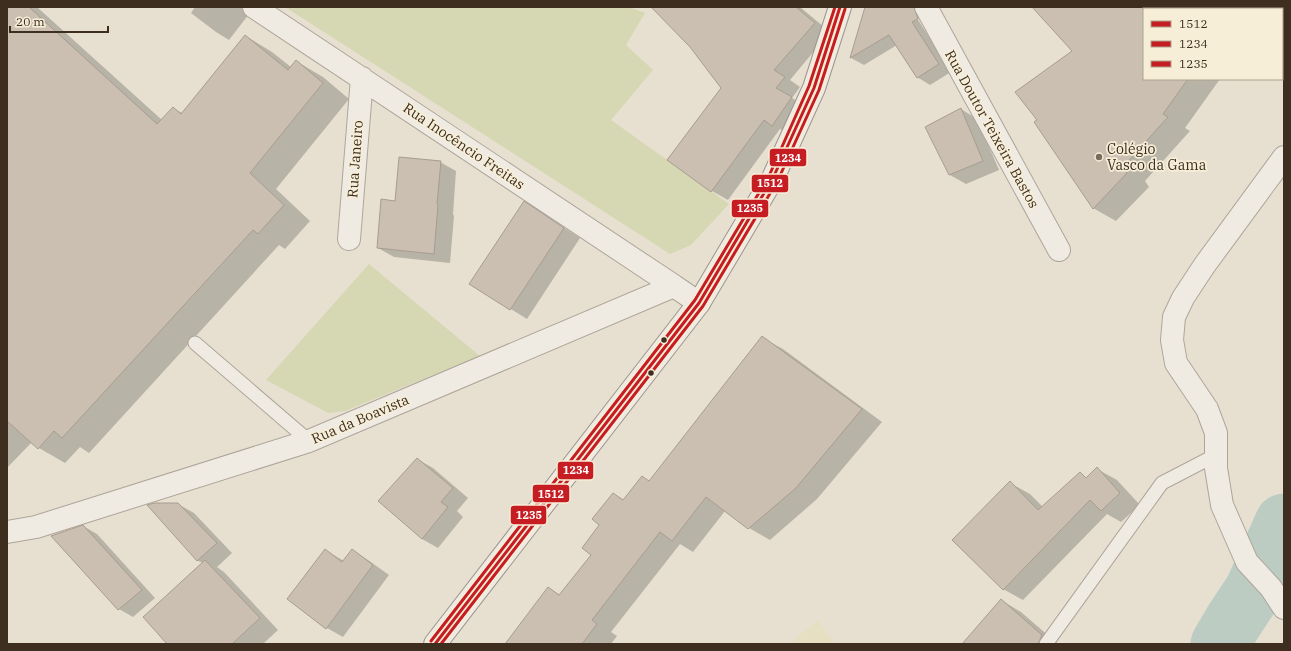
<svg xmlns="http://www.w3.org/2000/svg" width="1291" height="651" viewBox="0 0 1291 651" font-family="'IBM Plex Serif',serif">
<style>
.farmland{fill:#e6dfc2}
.green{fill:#d6d7b3}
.shadow{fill:#0003}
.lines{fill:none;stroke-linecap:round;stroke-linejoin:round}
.river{stroke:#bcccc2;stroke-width:59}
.building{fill:#cbbfb2;stroke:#a89c90}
.service-casing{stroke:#ada599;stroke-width:15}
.minor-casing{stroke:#ada599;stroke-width:24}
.secondary-casing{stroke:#9c958a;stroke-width:24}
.service{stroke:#efebe3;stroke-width:13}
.minor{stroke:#efebe3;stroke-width:22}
.secondary{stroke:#efebe3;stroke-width:22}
.bus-1-casing{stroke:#f7eed8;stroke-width:6}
.bus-2-casing{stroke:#f7eed8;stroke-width:6}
.bus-3-casing{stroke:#f7eed8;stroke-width:6}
.bus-1{stroke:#c61d23;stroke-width:3}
.bus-2{stroke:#c61d23;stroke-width:3}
.bus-3{stroke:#c61d23;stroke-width:3}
.poi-dot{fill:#786c5e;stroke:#f7eed8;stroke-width:1.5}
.bus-dot{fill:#3d2e20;stroke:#f7eed8;stroke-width:1.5}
.labels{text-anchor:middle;stroke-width:3.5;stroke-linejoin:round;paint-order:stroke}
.street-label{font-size:14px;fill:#3d2e20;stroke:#f7eed8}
.poi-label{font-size:14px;fill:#3d2e20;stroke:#f7eed8;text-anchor:start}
.line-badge{stroke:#f7eed8;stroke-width:1.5}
.badge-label{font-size:11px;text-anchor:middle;font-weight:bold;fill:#fff}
</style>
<rect width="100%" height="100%" fill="#e7e0d1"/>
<path class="farmland" d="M 818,620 L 834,644 L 789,644 Z"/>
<path class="green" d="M 285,7 L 629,7 L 645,13 L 626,45 L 653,70 L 611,120 L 729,204 L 691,245 L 670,254 Z
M 369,264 L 480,356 L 345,411 L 328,413 L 266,380 Z"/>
<path class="shadow" d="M 7,7 L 37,7 L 162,120 L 173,108 L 182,113 L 246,36 L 272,52 L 291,67 L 296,61 L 323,77 L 349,99 L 276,189 L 310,221 L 285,249 L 279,245 L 89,453 L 80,447 L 65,463 L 39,448 L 32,442 L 7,468 Z
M 195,7 L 240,7 L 249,14 L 229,40 L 216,32 L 191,13 Z
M 652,7 L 800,7 L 830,32 L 790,80 L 800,87 L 792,98 L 807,107 L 789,134 L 780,129 L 728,200 L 712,191 L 722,88 L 691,47 Z
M 866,7 L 910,7 L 951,72 L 930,85 L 917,77 L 897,45 L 864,65 L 851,58 Z
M 1033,7 L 1272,7 L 1271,9 L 1144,9 L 1144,79 L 1220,79 L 1185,128 L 1190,131 L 1145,181 L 1149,187 L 1116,221 L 1093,208 L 1038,121 L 1073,51 Z
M 961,109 L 977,119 L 999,170 L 966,184 L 950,175 L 926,128 Z
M 440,162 L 456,171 L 453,214 L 454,216 L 450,263 L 394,257 L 378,248 L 396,202 Z
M 524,202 L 580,238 L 527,319 L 470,284 Z
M 762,338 L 783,349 L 882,422 L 817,499 L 770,540 L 749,528 L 725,511 L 693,552 L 680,544 L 611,632 L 617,636 L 611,644 L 506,644 L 548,588 L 560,595 L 592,555 L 601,525 L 614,494 L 624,500 L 649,482 Z
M 417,459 L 433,468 L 468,498 L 457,511 L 463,517 L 438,548 L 422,539 Z
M 1097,469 L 1117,480 L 1140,505 L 1121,522 L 1107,514 L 1023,600 L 1003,589 L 1010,483 L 1030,494 L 1043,507 L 1080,474 L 1087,478 Z
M 178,504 L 194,513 L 232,553 L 217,567 L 224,572 L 278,630 L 264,643 L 264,644 L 168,644 L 203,563 L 198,561 L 149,506 Z
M 83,526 L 97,534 L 155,598 L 133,617 L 119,609 L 52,536 Z
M 325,550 L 344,561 L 352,550 L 368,560 L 389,575 L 343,637 L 327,628 Z
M 1001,600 L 1021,612 L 1058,644 L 963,644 Z"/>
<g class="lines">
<path class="river" d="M 1220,644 L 1233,622 L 1254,590 L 1284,523"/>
</g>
<path class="building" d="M 7,7 L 29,7 L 157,124 L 173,107 L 181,114 L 245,35 L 288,70 L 296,60 L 323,83 L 250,173 L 284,205 L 258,234 L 253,230 L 62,438 L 54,431 L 38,449 L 7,421 Z
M 651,7 L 796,7 L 815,23 L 774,70 L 785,77 L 776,88 L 792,97 L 772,126 L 764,120 L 711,192 L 667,160 L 721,88 L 690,47 Z
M 865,7 L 914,7 L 918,19 L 912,22 L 939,64 L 917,78 L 889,35 L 850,58 Z
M 1032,7 L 1144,7 L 1144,79 L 1188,79 L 1163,114 L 1168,117 L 1123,167 L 1127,173 L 1093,209 L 1034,122 L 1037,120 L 1015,92 L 1072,51 Z
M 961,108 L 983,161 L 949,175 L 925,127 Z
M 399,157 L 441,161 L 437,204 L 438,205 L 434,254 L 377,248 L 381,199 L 395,201 Z
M 524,201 L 564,228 L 510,310 L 469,284 Z
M 762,336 L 862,409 L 796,488 L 748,529 L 706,497 L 672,541 L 660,532 L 592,620 L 597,624 L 582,644 L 505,644 L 548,587 L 559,595 L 591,555 L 582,548 L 599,525 L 592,519 L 613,493 L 623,500 L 642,476 L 649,481 Z
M 417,458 L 453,488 L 441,502 L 448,507 L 422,539 L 378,501 Z
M 1097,467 L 1120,493 L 1101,511 L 1090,500 L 1003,590 L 952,540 L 1010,481 L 1038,510 L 1080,472 L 1086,478 Z
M 154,503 L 178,503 L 217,543 L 197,561 L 147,505 Z
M 83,525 L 142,590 L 118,610 L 51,536 Z
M 325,549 L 342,562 L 352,549 L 373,565 L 326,629 L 287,599 Z
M 205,560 L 260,618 L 232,644 L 167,644 L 143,617 Z
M 1001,599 L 1042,635 L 1038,644 L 962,644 Z"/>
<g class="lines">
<defs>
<path id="service" d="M 195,343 L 309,441
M 1046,644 L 1162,483 L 1216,455"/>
<path id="minor" d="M 254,7 L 674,286
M 926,7 L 1059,250
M 1284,157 L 1204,266 L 1183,298 L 1174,317 L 1172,340 L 1176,363 L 1207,409 L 1216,433 L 1216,468 L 1222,505 L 1247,562 L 1271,588 L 1284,608
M 349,239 L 362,78
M 7,532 L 36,527 L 309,441 L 674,286 L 699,303"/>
<path id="secondary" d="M 435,644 L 699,303 L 773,178 L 814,88 L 840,7"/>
</defs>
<use href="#service" class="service-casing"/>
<use href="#minor" class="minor-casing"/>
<use href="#secondary" class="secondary-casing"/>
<use href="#service" class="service"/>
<use href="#minor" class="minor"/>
<use href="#secondary" class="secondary"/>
<defs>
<path id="bus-1" d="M 435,644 L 699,303 L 773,178 L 814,88 L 840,7"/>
<path id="bus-2" d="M 441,644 L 703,306 L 778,180 L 819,90 L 845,9"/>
<path id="bus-3" d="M 431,641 L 695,300 L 769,176 L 809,86 L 835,7"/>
</defs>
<use href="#bus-1" class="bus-1-casing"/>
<use href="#bus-2" class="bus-2-casing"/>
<use href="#bus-3" class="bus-3-casing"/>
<use href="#bus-1" class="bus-1"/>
<use href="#bus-2" class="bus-2"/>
<use href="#bus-3" class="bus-3"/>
</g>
<circle class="poi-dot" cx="1099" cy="157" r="4"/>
<g class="bus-dot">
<circle cx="664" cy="340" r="3.5"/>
<circle cx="651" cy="373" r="3.5"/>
</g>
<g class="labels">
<g class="street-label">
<text transform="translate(992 129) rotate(61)" y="5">Rua Doutor Teixeira Bastos</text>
<text transform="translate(464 146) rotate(34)" y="5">Rua Inocêncio Freitas</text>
<text transform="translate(355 159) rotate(-86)" y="5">Rua Janeiro</text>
<text transform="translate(360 419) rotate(-23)" y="5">Rua da Boavista</text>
</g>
<g class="poi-label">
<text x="1107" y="154">Colégio<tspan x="1107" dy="16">Vasco da Gama</tspan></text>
</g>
</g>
<g class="line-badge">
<rect x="769" y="148" width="38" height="19" rx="4" fill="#c61d23"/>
<rect x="751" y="174" width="38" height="19" rx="4" fill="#c61d23"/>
<rect x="731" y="199" width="38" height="19" rx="4" fill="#c61d23"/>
<rect x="557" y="461" width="37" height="19" rx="4" fill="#c61d23"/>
<rect x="532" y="484" width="38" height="19" rx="4" fill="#c61d23"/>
<rect x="510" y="505" width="37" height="20" rx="4" fill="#c61d23"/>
</g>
<g class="badge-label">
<text x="788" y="162">1234</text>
<text x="770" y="187">1512</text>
<text x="750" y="212">1235</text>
<text x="576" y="474">1234</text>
<text x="551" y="498">1512</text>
<text x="529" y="519">1235</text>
</g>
<rect width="1291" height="651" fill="none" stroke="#3d2e20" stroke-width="16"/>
<rect x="1143" y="8" width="140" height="72" fill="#f7eed8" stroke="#ada18e"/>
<rect x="1151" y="21" width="20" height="6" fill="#c61d23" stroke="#ada18e"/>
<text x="1179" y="28" font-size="12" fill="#3d2e20">1512</text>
<rect x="1151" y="41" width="20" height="6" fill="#c61d23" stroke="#ada18e"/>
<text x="1179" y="48" font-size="12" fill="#3d2e20">1234</text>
<rect x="1151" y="61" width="20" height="6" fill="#c61d23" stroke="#ada18e"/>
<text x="1179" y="68" font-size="12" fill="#3d2e20">1235</text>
<path d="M10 26v6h98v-6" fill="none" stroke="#3d2e20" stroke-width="2"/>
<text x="16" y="26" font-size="12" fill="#3d2e20" stroke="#f7eed8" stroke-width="3" paint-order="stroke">20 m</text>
</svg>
